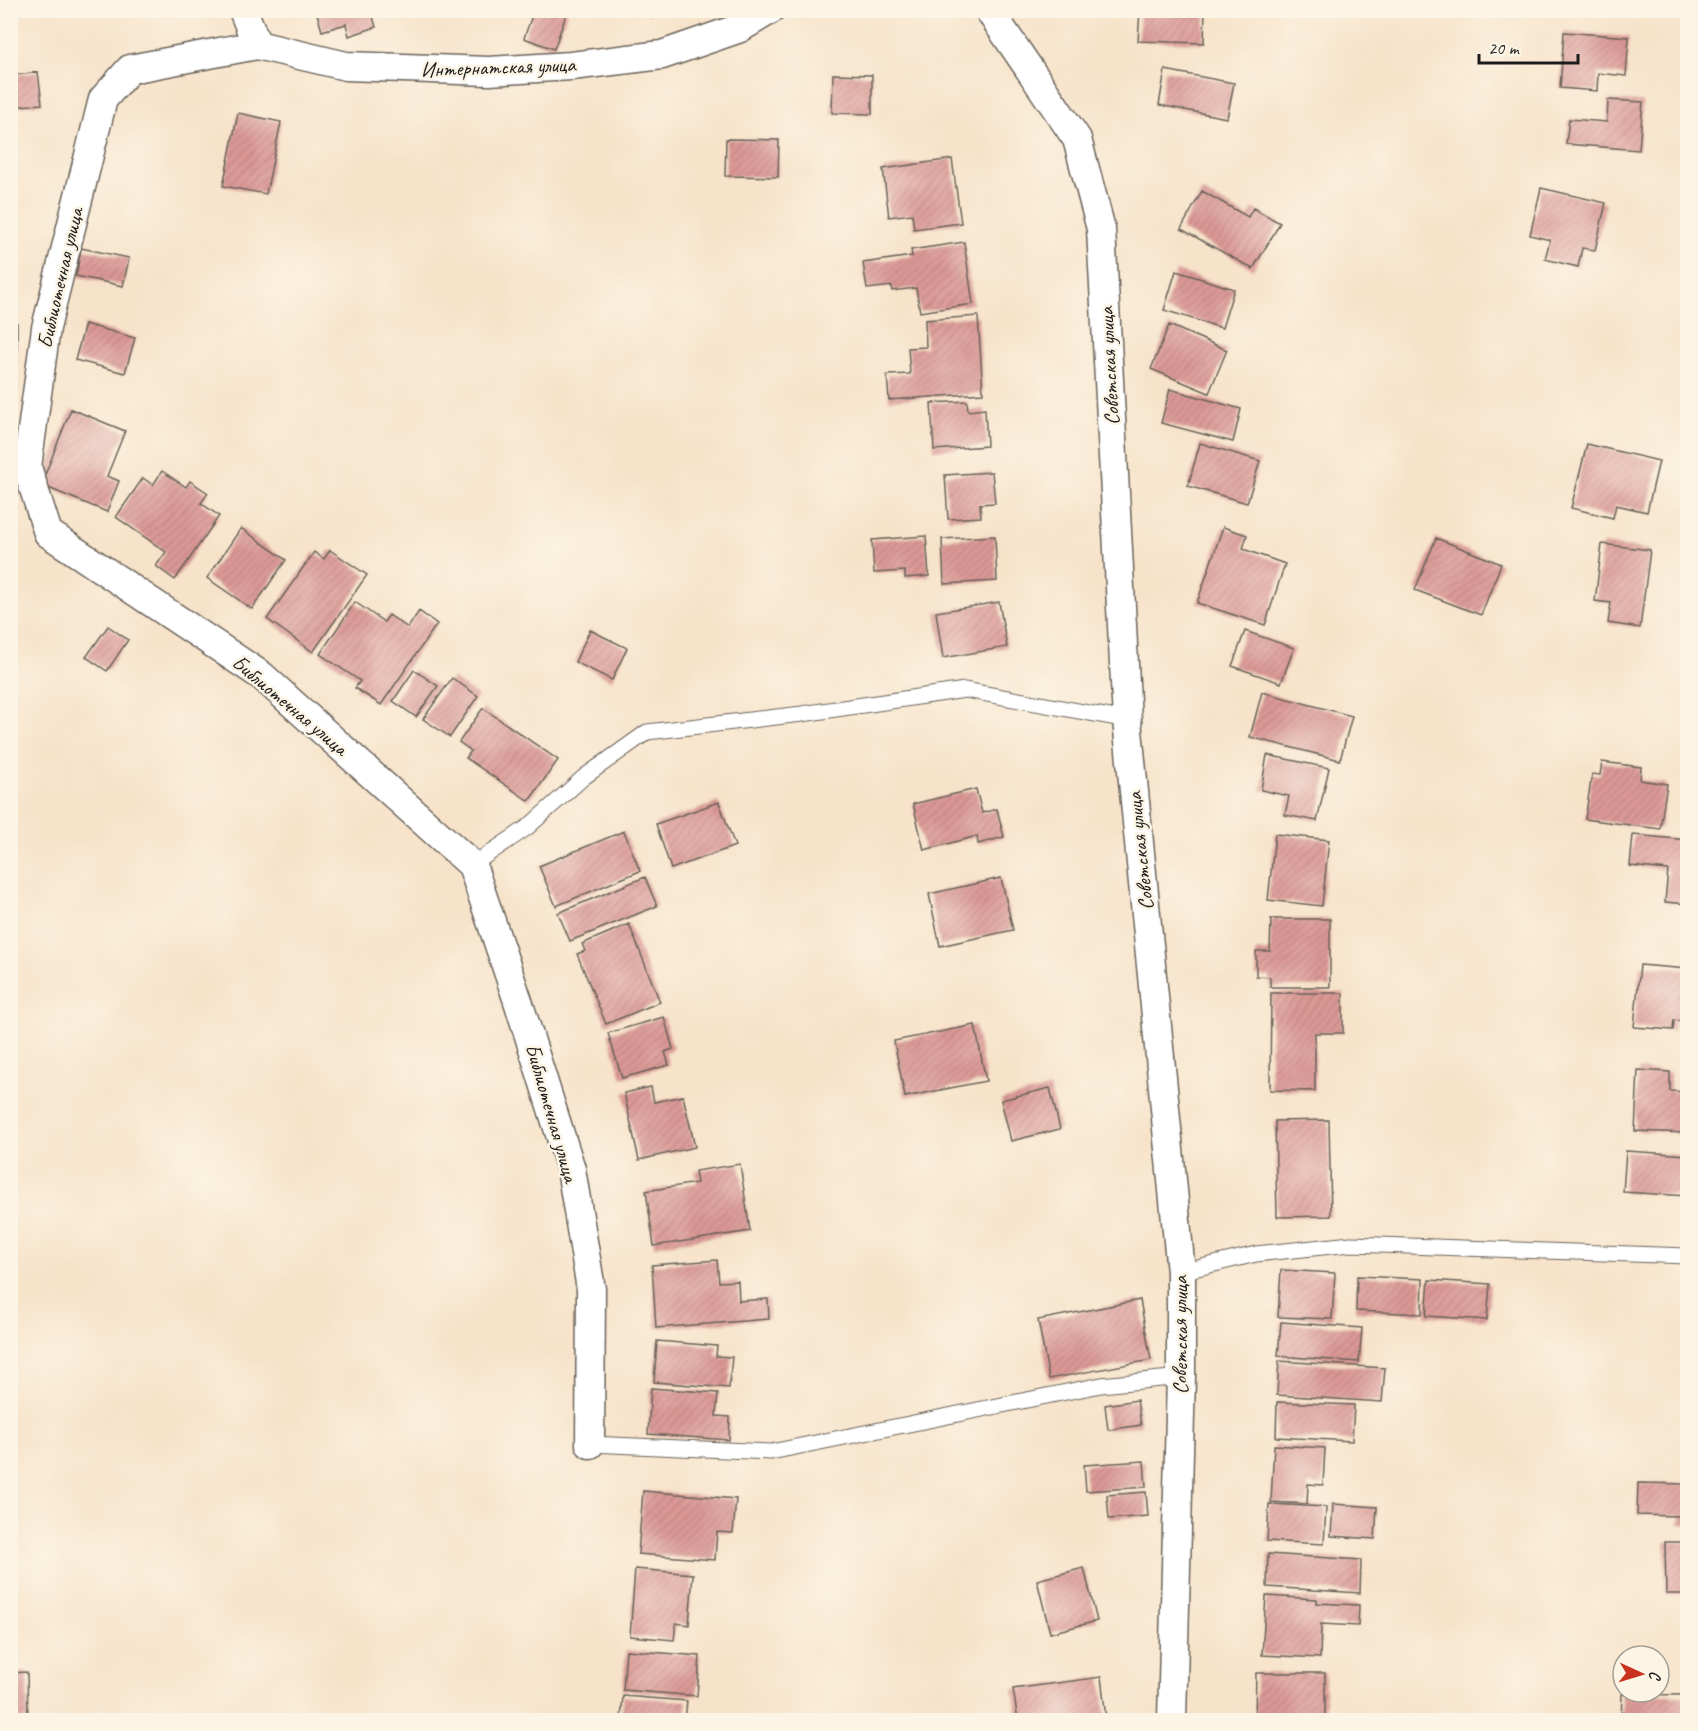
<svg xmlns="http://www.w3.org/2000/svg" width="1698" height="1731" viewBox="0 0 1698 1731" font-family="Caveat,sans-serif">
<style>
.building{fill:url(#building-hatch)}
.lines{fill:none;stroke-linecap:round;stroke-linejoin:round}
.lane-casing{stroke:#696259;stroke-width:17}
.street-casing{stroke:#696259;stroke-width:31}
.lane{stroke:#fff;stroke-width:15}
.street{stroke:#fff;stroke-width:28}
.labels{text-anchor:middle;stroke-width:5;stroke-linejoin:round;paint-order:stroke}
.street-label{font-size:21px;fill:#1c1c1c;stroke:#fcf5e5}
</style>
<defs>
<pattern id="building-hatch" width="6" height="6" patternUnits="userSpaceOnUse" patternTransform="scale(1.5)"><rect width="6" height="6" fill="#db9895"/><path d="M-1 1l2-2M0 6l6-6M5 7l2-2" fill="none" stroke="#bb8280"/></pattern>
</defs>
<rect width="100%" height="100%" fill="#fcf5e5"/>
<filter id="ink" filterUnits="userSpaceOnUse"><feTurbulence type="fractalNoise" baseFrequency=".0167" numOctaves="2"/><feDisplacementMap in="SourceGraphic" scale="12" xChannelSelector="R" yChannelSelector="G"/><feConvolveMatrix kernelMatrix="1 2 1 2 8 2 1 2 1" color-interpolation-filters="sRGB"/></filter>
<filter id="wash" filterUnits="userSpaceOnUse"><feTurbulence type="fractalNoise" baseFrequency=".008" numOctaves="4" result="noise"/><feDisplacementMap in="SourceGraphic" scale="24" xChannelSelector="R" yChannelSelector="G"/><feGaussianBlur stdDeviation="1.35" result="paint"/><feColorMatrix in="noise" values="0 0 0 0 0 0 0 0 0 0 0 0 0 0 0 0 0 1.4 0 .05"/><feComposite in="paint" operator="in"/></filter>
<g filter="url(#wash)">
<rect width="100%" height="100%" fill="#f7e3ca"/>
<g id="blocks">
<path class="building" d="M 316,10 L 371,10 L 376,27 L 349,36 L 346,24 L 322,31 Z
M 534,10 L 568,10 L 554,49 L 524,38 Z
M 638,10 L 651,10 L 650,15 Z
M 1140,10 L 1205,10 L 1204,43 L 1138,41 Z
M 1564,32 L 1629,37 L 1626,76 L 1598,73 L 1597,91 L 1560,88 Z
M 1165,70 L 1234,83 L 1227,118 L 1159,105 Z
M 38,72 L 42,104 L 10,107 L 10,76 Z
M 833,74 L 872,75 L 872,114 L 832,113 Z
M 1608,100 L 1643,102 L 1639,150 L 1566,144 L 1569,119 L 1607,122 Z
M 238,113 L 281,122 L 266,194 L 223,186 Z
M 726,139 L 779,140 L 778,177 L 725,176 Z
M 952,159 L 961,223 L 914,229 L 912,214 L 889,217 L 883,169 Z
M 1541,188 L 1606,203 L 1595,250 L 1582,248 L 1578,267 L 1545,259 L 1550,240 L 1530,235 Z
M 1202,191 L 1248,217 L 1253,208 L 1280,223 L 1253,269 L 1181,229 Z
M 964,242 L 973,304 L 920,312 L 916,288 L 892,291 L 892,286 L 867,289 L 863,263 L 912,256 L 911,250 Z
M 81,248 L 129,258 L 123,286 L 76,276 Z
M 1176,271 L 1234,289 L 1222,328 L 1164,310 Z
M 978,316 L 983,393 L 889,400 L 887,375 L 910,374 L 908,348 L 926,347 L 925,320 Z
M 10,323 L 17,323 L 17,362 L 10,362 Z
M 85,324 L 135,338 L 125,373 L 75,360 Z
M 1169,325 L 1227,350 L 1209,393 L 1151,369 Z
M 1170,389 L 1241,409 L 1233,442 L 1161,423 Z
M 967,401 L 968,411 L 985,409 L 987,446 L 934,450 L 931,403 Z
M 71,409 L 125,431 L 107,476 L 119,481 L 107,512 L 41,485 Z
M 1200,443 L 1260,461 L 1247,503 L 1188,486 Z
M 1587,444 L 1659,461 L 1647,512 L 1616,505 L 1613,518 L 1571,508 Z
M 162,471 L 186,487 L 190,481 L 208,493 L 201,503 L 219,516 L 175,580 L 156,566 L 166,552 L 116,517 L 143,478 L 153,485 Z
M 992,472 L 995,503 L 980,504 L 981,517 L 948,519 L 945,475 Z
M 1223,527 L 1247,535 L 1243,549 L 1285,564 L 1265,625 L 1197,603 Z
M 241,528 L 286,560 L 252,609 L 207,578 Z
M 926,536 L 929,576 L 905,578 L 905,571 L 874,573 L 872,540 Z
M 995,536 L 997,581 L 944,584 L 942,539 Z
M 1436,538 L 1501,564 L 1481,615 L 1415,590 Z
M 1602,544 L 1650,550 L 1640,628 L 1608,623 L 1611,603 L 1595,601 Z
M 330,550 L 367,575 L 313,652 L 267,619 L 314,552 L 324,559 Z
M 355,602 L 384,622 L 389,615 L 408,628 L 419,611 L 437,624 L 381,705 L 355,688 L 360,681 L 320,654 Z
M 999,602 L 1007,647 L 943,658 L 936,612 Z
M 108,626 L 128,640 L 107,671 L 86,657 Z
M 590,630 L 627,648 L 612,680 L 575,662 Z
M 1245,631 L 1294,648 L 1281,683 L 1232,666 Z
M 414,670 L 438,686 L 416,717 L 393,701 Z
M 452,678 L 478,696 L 450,737 L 423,719 Z
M 1262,692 L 1352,716 L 1340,760 L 1250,737 Z
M 483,708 L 558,760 L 529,801 L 466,758 L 471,751 L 459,742 Z
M 1267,755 L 1329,768 L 1317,821 L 1285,815 L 1289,796 L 1261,790 Z
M 1602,762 L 1641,767 L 1640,780 L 1667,784 L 1660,829 L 1585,819 L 1592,774 L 1600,775 Z
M 976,789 L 982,813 L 997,809 L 1004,837 L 978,844 L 977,836 L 924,850 L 913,804 Z
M 719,802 L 735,846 L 671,869 L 656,824 Z
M 624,831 L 640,871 L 556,906 L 539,866 Z
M 1275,834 L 1329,840 L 1322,906 L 1268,900 Z
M 1633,835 L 1688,840 L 1688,904 L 1665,902 L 1668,870 L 1630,866 Z
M 645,877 L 657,906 L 570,941 L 558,913 Z
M 1001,878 L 1013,930 L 940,946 L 929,894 Z
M 1271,919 L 1330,919 L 1330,987 L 1270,987 L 1270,977 L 1256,976 L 1256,951 L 1270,951 Z
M 629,924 L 660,1002 L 606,1024 L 577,954 L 585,951 L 582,944 Z
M 1640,965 L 1688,969 L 1688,1022 L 1674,1020 L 1673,1030 L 1634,1027 Z
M 1271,993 L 1343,993 L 1343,1033 L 1315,1033 L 1315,1091 L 1270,1090 Z
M 664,1017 L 673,1049 L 665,1052 L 669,1065 L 622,1078 L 608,1033 Z
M 975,1025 L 986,1081 L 905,1097 L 894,1041 Z
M 1638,1070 L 1670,1072 L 1670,1091 L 1688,1092 L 1688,1133 L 1635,1131 Z
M 651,1087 L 654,1102 L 683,1096 L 695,1147 L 639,1160 L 624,1093 Z
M 1050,1088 L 1060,1129 L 1011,1141 L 1001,1100 Z
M 1329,1120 L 1331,1216 L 1277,1217 L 1275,1121 Z
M 1626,1151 L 1688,1155 L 1688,1196 L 1623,1192 Z
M 740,1164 L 750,1231 L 654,1246 L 646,1191 L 697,1183 L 695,1171 Z
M 717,1260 L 719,1282 L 738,1281 L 739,1301 L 768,1299 L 769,1319 L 656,1328 L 652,1265 Z
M 1281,1270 L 1335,1273 L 1332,1319 L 1278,1317 Z
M 1357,1276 L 1423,1279 L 1422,1314 L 1356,1311 Z
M 1429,1280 L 1490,1284 L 1487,1320 L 1426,1316 Z
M 1140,1300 L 1151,1360 L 1049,1379 L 1038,1320 Z
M 1281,1322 L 1362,1328 L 1359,1362 L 1278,1356 Z
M 657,1341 L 717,1346 L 716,1356 L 732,1357 L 729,1388 L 654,1382 Z
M 1279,1361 L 1385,1368 L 1382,1402 L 1277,1395 Z
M 651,1388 L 718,1393 L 716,1416 L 730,1417 L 729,1440 L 648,1434 Z
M 1137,1400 L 1141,1425 L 1108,1430 L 1105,1405 Z
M 1277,1402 L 1354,1405 L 1352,1441 L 1276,1437 Z
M 1274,1445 L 1325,1448 L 1323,1485 L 1308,1484 L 1307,1504 L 1271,1502 Z
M 1144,1461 L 1146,1487 L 1086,1491 L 1084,1465 Z
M 1638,1483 L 1688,1484 L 1688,1525 L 1679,1524 L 1679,1516 L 1637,1515 Z
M 643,1491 L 736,1499 L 733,1533 L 717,1532 L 715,1560 L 638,1554 Z
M 1146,1492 L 1148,1516 L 1109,1519 L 1107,1495 Z
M 1269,1504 L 1326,1507 L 1324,1544 L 1267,1541 Z
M 1333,1504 L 1377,1507 L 1375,1539 L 1331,1536 Z
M 1665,1542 L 1688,1542 L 1688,1594 L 1666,1594 Z
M 1268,1554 L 1361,1560 L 1360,1593 L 1267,1587 Z
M 1084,1568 L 1097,1621 L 1050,1633 L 1037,1580 Z
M 635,1569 L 693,1574 L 689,1625 L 676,1623 L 674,1640 L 630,1636 Z
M 1266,1596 L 1317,1599 L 1317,1603 L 1359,1605 L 1358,1626 L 1321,1624 L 1320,1658 L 1262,1655 Z
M 626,1650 L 700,1656 L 697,1696 L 623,1690 Z
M 27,1672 L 28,1720 L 10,1720 L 10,1673 Z
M 1256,1673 L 1325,1673 L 1325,1720 L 1255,1720 Z
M 1101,1677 L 1106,1718 L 1086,1720 L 1018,1720 L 1013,1689 Z
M 1622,1694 L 1684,1695 L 1684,1720 L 1621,1720 Z
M 623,1696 L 687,1701 L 685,1720 L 621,1720 Z"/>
</g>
</g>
<g filter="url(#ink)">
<use href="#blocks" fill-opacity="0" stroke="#696259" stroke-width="1.5"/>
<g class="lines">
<defs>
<path id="lane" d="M 472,865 L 528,827 L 584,777 L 647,732 L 802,714 L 965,690 L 1127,720
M 1181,1272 L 1256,1254 L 1351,1244 L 1688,1256
M 590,1444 L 771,1452 L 1101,1385 L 1181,1377"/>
<path id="street" d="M 243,10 L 257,45 L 346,66 L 489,71 L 571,66 L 662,55 L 740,28 L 770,10
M 989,10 L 1077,139 L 1101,229 L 1127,720 L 1181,1272 L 1181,1377 L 1172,1720
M 257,45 L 130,69 L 103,99 L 46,328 L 27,467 L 48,533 L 262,676 L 472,865 L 518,1001 L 571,1169 L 591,1289 L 590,1444"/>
</defs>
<use href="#lane" class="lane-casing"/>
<use href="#street" class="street-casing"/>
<use href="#lane" class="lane"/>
<use href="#street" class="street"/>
</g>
</g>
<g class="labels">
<g class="street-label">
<text transform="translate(498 67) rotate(-2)" y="7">Интернатская улица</text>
<text transform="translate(60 278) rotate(-77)" y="7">Библиотечная улица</text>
<text transform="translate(1109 366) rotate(-93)" y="7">Советская улица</text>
<text transform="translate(290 705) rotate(40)" y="7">Библиотечная улица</text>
<text transform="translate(1140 851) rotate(-96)" y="7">Советская улица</text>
<text transform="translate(552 1113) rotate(74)" y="7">Библиотечная улица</text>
<text transform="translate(1180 1335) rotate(-90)" y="7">Советская улица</text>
</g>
</g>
<rect width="1698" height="1731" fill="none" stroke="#fcf5e5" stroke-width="36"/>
<g transform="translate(1641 1674) rotate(94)"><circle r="28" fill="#fcf5e5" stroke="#a29e95" stroke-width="1.5"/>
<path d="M0-4.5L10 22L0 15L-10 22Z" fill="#c8321e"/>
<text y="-9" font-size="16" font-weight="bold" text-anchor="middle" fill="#1c1c1c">С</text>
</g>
<path d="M1479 54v9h99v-9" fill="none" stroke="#1c1c1c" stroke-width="3"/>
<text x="1488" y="54" font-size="18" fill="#1c1c1c" stroke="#fcf5e5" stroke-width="4.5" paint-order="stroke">20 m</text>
</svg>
